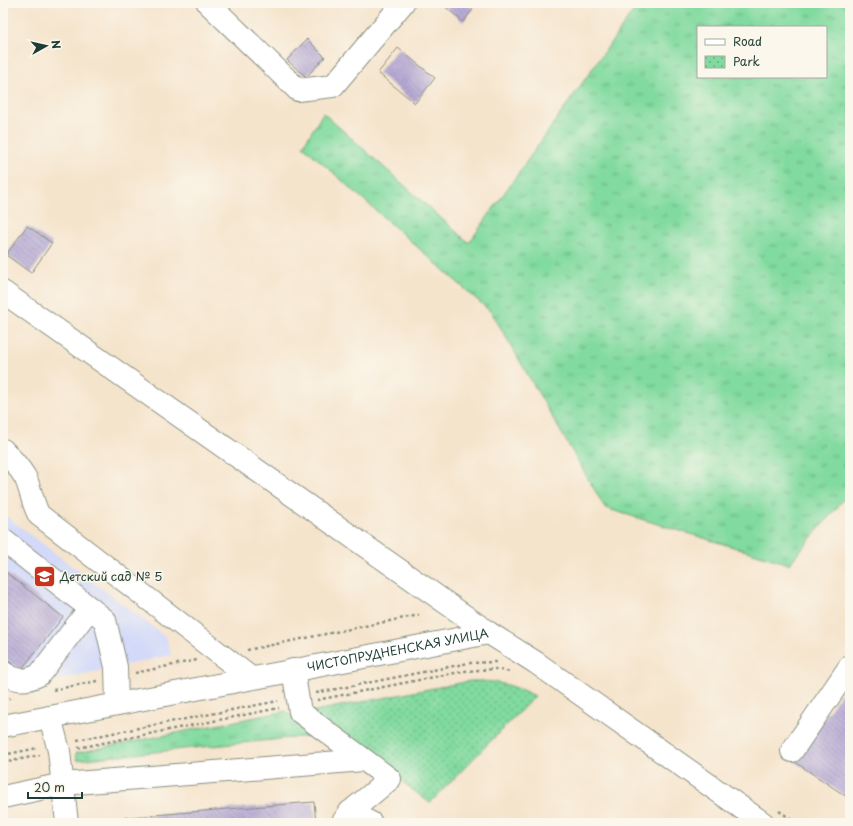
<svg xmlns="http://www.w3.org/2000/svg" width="853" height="826" viewBox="0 0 853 826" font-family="'Playpen Sans',sans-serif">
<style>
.built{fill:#d2d9f9}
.grass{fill:url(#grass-tufts);stroke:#508c6a;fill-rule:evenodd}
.park{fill:url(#park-dots);stroke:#508c6a}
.building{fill:url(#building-back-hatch)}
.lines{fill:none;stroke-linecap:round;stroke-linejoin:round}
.minor-casing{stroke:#8a9080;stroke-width:24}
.path{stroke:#8a9080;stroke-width:2.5;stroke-dasharray:3 3;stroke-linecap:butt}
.minor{stroke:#fff;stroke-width:22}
.labels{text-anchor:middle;stroke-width:3;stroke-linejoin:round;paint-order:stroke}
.poi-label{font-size:12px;fill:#1f3d34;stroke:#fbf7ec;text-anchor:start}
.street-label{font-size:12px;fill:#1f3d34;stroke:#fbf7ec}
</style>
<defs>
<pattern id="grass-tufts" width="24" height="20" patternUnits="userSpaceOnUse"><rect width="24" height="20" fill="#81da9f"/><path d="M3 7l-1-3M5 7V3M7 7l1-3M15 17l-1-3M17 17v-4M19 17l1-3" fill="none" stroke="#69b282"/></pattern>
<pattern id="park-dots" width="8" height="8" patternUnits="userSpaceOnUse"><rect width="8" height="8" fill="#81da9f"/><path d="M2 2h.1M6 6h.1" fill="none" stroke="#69b282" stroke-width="1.8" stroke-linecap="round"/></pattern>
<pattern id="building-back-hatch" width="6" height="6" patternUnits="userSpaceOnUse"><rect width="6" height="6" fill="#b5a9d4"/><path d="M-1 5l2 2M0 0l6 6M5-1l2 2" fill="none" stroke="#938bad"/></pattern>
</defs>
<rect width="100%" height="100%" fill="#fbf7ec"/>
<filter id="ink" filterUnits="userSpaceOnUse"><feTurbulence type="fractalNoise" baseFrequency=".025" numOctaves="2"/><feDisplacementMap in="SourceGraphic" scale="8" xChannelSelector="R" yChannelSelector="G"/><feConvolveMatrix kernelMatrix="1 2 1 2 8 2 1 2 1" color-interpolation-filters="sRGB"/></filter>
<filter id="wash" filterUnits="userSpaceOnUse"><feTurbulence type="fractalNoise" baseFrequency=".012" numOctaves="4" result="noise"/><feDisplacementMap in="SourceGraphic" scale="16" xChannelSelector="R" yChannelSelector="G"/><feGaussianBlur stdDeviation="0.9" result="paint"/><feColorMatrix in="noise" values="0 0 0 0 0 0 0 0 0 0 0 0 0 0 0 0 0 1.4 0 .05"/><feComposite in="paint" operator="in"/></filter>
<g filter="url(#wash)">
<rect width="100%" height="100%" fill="#f5e4cc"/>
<path class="built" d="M 3,514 L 166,637 L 171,655 L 3,692 Z"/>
<path class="grass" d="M 639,3 L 850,3 L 850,492 L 789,564 L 605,508 L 492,313 L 303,146 L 323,113 L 469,243 ZM 698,27 L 826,27 L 826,77 L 698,77 Z
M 286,711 L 310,736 L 77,760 L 76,753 Z"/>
<path class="park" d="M 470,681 C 495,680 513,685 535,696 L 430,803 L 310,712 Z"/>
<g id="blocks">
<path class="building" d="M 441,3 L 466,3 L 473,9 L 463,22 Z
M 307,39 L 325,57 L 306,77 L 287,60 Z
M 398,48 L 435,78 L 415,103 L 378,73 Z
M 27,226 L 52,243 L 31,273 L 6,255 Z
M 3,570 L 63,617 L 21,670 L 3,657 Z
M 850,680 L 850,799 L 795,762 Z
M 314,802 L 316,823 L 105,823 L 105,819 Z"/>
</g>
</g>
<g filter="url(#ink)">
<use href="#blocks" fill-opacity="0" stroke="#8a9080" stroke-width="1"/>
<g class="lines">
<defs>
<g id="minor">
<path d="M 208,3 L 298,90 L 333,86 L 403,3"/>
<path d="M 3,292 L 489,633"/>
<path d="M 3,450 C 11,458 19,467 25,477 C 31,489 32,503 39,515 L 251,678"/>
<path d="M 3,540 L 105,620 L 116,667 L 117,704"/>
<path d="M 293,670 L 300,712 L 390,779 L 350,812 L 342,823"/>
<path d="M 3,672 C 15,681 25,682 39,675 L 90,608"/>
<path d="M 50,717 L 59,751 L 67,823"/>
<path id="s1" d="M 3,726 L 489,633 L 535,662 L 763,823"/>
<path d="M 792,751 L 850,666"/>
<path d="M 3,797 L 63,784 L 364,760"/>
<path d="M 350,812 L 371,823"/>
</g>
</defs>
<use href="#minor" class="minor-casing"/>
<path class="path" d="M 247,650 L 419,615
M 135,673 L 197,660
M 53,690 L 97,681
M 316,693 L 469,663 L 496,662
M 3,700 L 10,698
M 317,700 L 465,671 L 495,669 L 511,672
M 77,740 L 278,701
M 78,748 L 279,708
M 3,755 L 38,748
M 3,763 L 40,755
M 779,811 L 797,823"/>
<use href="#minor" class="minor"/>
</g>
</g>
<defs>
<symbol id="school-square" viewBox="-11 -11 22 22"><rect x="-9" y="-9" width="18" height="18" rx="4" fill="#c8321e" stroke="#fbf7ec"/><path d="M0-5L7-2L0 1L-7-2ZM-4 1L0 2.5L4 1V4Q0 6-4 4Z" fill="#fff"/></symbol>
</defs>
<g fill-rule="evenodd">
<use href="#school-square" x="32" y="564" width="25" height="25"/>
</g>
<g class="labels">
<g class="poi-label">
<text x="60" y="581">Детский сад № 5</text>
</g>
<g class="street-label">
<text dy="4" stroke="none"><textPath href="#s1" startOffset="402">ЧИСТОПРУДНЕНСКАЯ УЛИЦА</textPath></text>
</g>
</g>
<rect width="853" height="826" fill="none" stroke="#fbf7ec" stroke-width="16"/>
<rect x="697" y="26" width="130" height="52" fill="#fbf7ec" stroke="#a3ada2"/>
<rect x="705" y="39" width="20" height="6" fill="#ffffff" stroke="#a3ada2"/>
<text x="733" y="46" font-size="12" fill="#1f3d34">Road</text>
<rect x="705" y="56" width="20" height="12" fill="url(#park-dots)" stroke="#a3ada2"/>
<text x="733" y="66" font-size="12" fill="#1f3d34">Park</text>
<g transform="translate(46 46) rotate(82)" stroke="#fbf7ec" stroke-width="3" paint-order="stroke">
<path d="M0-3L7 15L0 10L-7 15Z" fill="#1f3d34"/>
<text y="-6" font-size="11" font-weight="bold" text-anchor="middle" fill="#1f3d34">N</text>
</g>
<path d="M28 792v6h54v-6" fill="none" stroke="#1f3d34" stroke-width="2"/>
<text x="34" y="792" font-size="12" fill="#1f3d34" stroke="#fbf7ec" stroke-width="3" paint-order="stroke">20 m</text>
</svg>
